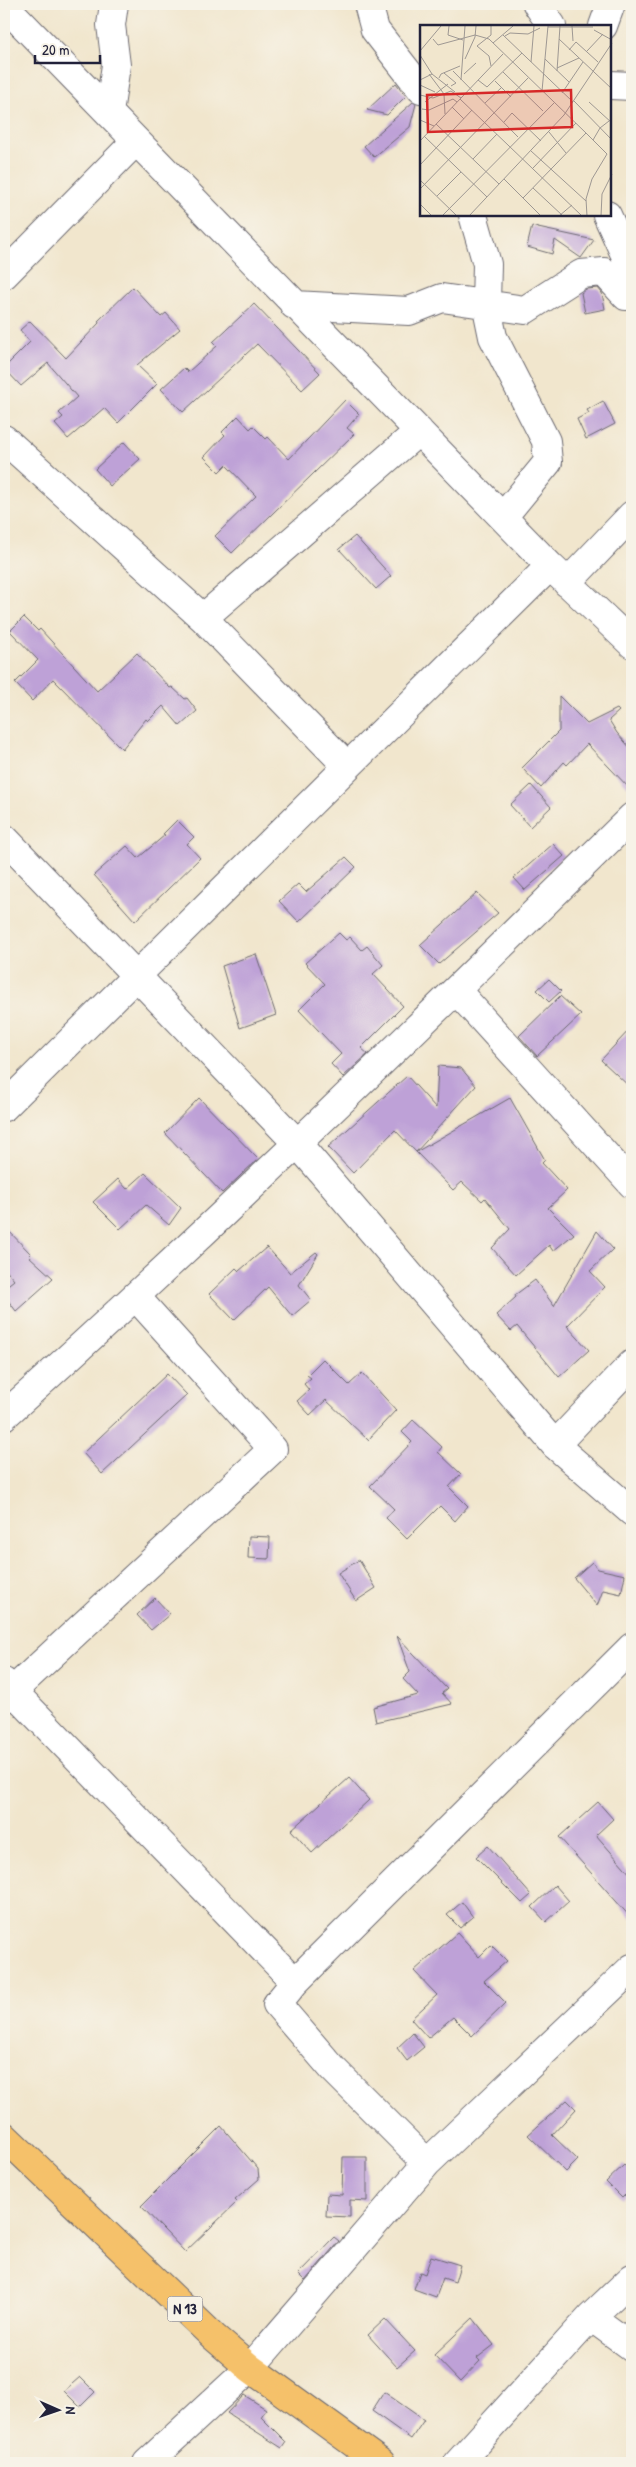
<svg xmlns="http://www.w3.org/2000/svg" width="636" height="2467" viewBox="0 0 636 2467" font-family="'Patrick Hand',sans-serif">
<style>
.building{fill:#bea1d7}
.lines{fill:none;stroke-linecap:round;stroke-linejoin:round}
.minor-casing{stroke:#6a676e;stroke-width:30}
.major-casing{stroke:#6a676e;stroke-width:30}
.minor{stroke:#fff;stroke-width:28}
.major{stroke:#f5c16b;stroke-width:28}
.labels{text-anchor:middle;stroke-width:4;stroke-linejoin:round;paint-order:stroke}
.shield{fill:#f7f3e8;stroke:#62616f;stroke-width:1}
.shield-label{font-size:15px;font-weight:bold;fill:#22223b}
.inset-road{fill:none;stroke:#9e9893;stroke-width:1}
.view{fill:#d62828;fill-opacity:0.15;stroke:#d62828;stroke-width:2.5}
.inset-edge{fill:none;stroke:#22223b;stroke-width:2.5}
</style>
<rect width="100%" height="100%" fill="#f7f3e8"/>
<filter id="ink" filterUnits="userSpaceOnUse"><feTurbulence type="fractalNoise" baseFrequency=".02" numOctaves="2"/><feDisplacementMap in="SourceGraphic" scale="10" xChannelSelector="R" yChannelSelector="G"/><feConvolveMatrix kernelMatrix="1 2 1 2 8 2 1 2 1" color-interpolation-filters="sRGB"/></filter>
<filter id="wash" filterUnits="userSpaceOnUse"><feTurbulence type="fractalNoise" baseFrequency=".0096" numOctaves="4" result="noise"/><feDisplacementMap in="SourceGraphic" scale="20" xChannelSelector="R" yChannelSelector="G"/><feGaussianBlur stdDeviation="1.12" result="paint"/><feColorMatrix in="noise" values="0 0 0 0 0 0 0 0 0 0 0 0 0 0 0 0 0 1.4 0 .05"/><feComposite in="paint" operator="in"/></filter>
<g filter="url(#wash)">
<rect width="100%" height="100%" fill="#f1e6cd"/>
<g id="blocks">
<path class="building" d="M 396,83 L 406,96 L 387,115 L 367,110 Z
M 413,102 L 416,104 L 410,127 L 374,157 L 364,146 Z
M 532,226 L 538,228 L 594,240 L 581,258 L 555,240 L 552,254 L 527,247 Z
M 133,287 L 161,317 L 166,313 L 180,329 L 137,365 L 157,384 L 118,423 L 104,408 L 68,439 L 55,424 L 63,417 L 59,413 L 77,397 L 48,363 L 21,386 L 4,368 L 30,342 L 20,330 L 30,321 L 66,358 L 99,323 L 98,321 Z
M 598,288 L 602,293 L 605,309 L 585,313 L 581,293 L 586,289 Z
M 254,304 L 320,373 L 302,390 L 257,344 L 183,412 L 161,389 L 184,368 L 188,372 L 217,346 L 213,342 Z
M 345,400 L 359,414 L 347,428 L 354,434 L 232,553 L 215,536 L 256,496 L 226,465 L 219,472 L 204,457 L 225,435 L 222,432 L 238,416 L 250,429 L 253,426 L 266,439 L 268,437 L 289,459 Z
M 603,401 L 615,424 L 586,439 L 577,419 L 589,413 L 587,410 Z
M 124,442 L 140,459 L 110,486 L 95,469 Z
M 355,536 L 391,576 L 376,589 L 339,549 Z
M 24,617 L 38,631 L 40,629 L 97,691 L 137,653 L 170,688 L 172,687 L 185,699 L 187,698 L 197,711 L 180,726 L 163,706 L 148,721 L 146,719 L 122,749 L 53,679 L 32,701 L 15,683 L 38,660 L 10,631 Z
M 559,696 L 587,724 L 617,709 L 619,711 L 609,720 L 617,733 L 632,750 L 632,791 L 587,744 L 567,765 L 564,762 L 541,788 L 522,768 L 559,731 Z
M 531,785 L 551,807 L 530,827 L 510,805 Z
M 177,820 L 194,837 L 187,844 L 200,858 L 135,921 L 94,875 L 127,846 L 138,858 L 165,835 L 163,834 Z
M 553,844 L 564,856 L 525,890 L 514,878 Z
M 346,857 L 356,867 L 299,922 L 279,901 L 298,884 L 306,892 Z
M 477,893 L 498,913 L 439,964 L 420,945 Z
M 339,933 L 346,940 L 350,937 L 362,950 L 367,946 L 383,965 L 373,974 L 403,1006 L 361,1048 L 368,1054 L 343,1077 L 331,1064 L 341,1054 L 299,1010 L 325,984 L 305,963 Z
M 256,954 L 276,1015 L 240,1028 L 222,966 Z
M 549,979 L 561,991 L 549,1002 L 537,990 Z
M 560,996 L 581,1015 L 537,1056 L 519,1036 Z
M 632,1027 L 632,1089 L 601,1060 Z
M 438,1066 L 461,1068 L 476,1086 L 416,1152 L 395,1130 L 353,1173 L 328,1147 L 407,1076 L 436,1108 Z
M 199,1098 L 258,1159 L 222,1193 L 165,1133 Z
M 510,1098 L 545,1160 L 542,1163 L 567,1190 L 548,1208 L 574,1234 L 553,1251 L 549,1245 L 516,1275 L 492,1248 L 510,1229 L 485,1198 L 482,1201 L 462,1182 L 453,1190 L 416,1152 Z
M 145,1173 L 181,1208 L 169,1225 L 146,1205 L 120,1229 L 93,1202 L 118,1179 L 127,1189 Z
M 4,1226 L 31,1254 L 29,1256 L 53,1278 L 16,1311 L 4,1295 L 4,1288 L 14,1280 L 4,1268 Z
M 597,1231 L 613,1249 L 590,1271 L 605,1287 L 567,1326 L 589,1350 L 559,1377 L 517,1326 L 511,1331 L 496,1315 L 516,1297 L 515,1295 L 535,1280 L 554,1306 Z
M 267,1247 L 290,1273 L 316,1252 L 318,1254 L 299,1285 L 311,1300 L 292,1316 L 268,1287 L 234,1320 L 209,1294 L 236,1268 L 239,1271 Z
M 323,1359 L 349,1385 L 362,1373 L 396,1410 L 368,1440 L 326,1400 L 310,1415 L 297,1401 L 309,1390 L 304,1384 L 311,1378 L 307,1375 Z
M 167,1374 L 187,1395 L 102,1474 L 83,1453 Z
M 413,1420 L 442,1447 L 438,1452 L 461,1474 L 449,1487 L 468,1506 L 455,1521 L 440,1506 L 407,1539 L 386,1518 L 394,1509 L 370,1486 L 412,1442 L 402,1432 Z
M 249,1536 L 270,1537 L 269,1559 L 248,1558 Z
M 359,1560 L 376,1588 L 356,1601 L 338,1573 Z
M 592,1562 L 598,1569 L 625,1575 L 621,1594 L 603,1590 L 597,1606 L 574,1578 Z
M 155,1598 L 170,1614 L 151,1630 L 137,1615 Z
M 397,1636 L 447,1689 L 442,1693 L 452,1704 L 376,1722 L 373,1707 L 418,1695 L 403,1679 L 410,1672 Z
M 349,1778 L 369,1800 L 312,1853 L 291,1830 Z
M 598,1802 L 613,1819 L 596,1835 L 632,1876 L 632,1919 L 559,1837 Z
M 488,1846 L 531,1895 L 522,1903 L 476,1857 Z
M 555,1885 L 569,1901 L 546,1922 L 532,1907 Z
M 462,1902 L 473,1917 L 460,1928 L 447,1915 Z
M 457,1933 L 479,1957 L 491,1945 L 507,1961 L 484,1981 L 506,2003 L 472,2036 L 453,2017 L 428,2038 L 411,2019 L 437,1995 L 414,1971 Z
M 413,2033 L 424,2047 L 407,2061 L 397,2048 Z
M 567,2100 L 576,2109 L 552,2135 L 578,2160 L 566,2172 L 528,2135 Z
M 221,2126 L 258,2169 L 259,2179 L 235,2200 L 237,2202 L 185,2252 L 141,2206 Z
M 343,2157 L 367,2157 L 367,2201 L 350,2200 L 350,2217 L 326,2216 L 327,2194 L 342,2195 Z
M 624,2165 L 632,2173 L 632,2188 L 622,2198 L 606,2182 Z
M 334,2237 L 339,2241 L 305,2281 L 298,2274 Z
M 431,2256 L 460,2265 L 455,2282 L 443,2278 L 436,2297 L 414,2289 L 420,2272 L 425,2274 Z
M 473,2318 L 494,2345 L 477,2358 L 480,2361 L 460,2382 L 434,2355 Z
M 385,2319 L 415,2351 L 397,2367 L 368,2335 Z
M 80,2377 L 95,2392 L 80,2407 L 64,2391 Z
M 384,2392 L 424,2420 L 411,2439 L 372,2411 Z
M 244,2395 L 266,2409 L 261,2417 L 286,2442 L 282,2448 L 227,2413 Z"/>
</g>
</g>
<g filter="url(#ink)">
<use href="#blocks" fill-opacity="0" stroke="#6a676e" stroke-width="1"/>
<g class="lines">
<defs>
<path id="minor" d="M 368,4 L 375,30 L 421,89
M 537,4 L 552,26
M 4,5 L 550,566 L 632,644
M 603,26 L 611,4
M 610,85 L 632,86
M 109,113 L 116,65 L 111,25 L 114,4
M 473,215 L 487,264 L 486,303 L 493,337 L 546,441 L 548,462 L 503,517
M 607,215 L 632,270
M 4,275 L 136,141
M 294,305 L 409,311 L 442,298 L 525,310 L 581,274 L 604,272 L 626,296 L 632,295
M 4,439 L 203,618 L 347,766
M 567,583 L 632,515
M 203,618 L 419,431
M 4,838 L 297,1143 L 555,1445 L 632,1512
M 456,990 L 632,1184
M 4,1107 L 550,566
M 4,1416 C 219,1223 426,1020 632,817
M 555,1445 L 632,1364
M 4,1682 L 295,1982 L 277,2004 L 333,2069 L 427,2163
M 4,1699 L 273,1449 L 136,1297
M 295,1982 L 632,1647
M 591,2317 L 632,2347
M 147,2463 L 250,2368 L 427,2163 L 632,1968
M 458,2463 L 591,2317 L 632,2278"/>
<path id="major" d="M 4,2136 L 214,2337 L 250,2368 L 381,2463"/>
</defs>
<use href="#minor" class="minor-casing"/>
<use href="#major" class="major-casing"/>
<use href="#minor" class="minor"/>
<use href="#major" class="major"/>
</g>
</g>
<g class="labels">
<rect class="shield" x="167.5" y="2296.5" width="35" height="25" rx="4"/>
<g class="shield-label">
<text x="185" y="2314">N 13</text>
</g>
</g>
<g transform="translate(420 25)">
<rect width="191" height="191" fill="#f1e6cd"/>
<path class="inset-road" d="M 29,1 L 28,10 L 43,15M 152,1 L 153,16M 128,2 L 173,2M 174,5 L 192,15M 83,10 L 153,77M 85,11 L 90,8 L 108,9 L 120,3M 13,14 L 18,20 L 55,10 L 69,14 L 166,108 L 103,173M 139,14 L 192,64M 73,18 L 93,1M 149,25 L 156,17 L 178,37M 0,26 L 21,1M 167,26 L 183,9M 0,30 L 12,49M 45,34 L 55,12 L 56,1M 125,34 L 149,57M 111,37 L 114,1M 71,41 L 69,31 L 57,21 L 71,10 L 71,1M 137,43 L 159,33M 33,46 L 98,112M 137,46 L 140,1M 83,47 L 123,86M 24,48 L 36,58 L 31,61M 9,49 L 24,69 L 25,89M 44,49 L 56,38M 19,53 L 21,49 L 40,41M 0,55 L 12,49 L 35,67M 41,55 L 45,1M 58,55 L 67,62 L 102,28M 75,56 L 91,72M 0,60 L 15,67M 122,66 L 128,1M 142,68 L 163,37M 0,70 L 13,73 L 31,66 L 41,73M 40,74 L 162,191M 154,76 L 192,115M 5,77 L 28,59M 169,77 L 192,98M 65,78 L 81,63M 32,82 L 44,94M 2,84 L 9,85 L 33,74 L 37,77M 0,95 L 14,101M 84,97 L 92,88 L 121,116M 16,99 L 79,159M 129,107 L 146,128M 166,108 L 187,129 L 172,154 L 166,174 L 167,191M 4,111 L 67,172M 173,115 L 180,103 L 189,96M 0,116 L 83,29M 111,126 L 166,176M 53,134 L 77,109M 0,140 L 52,85M 113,143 L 156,98M 84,154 L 121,191M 0,155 L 37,191M 113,163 L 143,191M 0,164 L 108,53M 17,171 L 41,147M 0,179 L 12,191M 22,191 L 134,78M 49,191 L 144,90 L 192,18M 139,191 L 152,180M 181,191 L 182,169 L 192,149"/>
<path class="view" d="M 151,65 L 152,102 L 8,107 L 7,70 Z"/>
<rect width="191" height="191" class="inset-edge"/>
</g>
<rect width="636" height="2467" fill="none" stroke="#f7f3e8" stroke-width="20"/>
<g transform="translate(58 2410) rotate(92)" stroke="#f7f3e8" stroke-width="4" paint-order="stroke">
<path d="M0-4L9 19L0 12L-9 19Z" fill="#22223b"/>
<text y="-8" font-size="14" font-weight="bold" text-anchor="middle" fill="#22223b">N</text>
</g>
<path d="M35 55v8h65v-8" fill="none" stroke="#22223b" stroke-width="2.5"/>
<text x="42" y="55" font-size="15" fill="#22223b" stroke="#f7f3e8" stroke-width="4" paint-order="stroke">20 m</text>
</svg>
